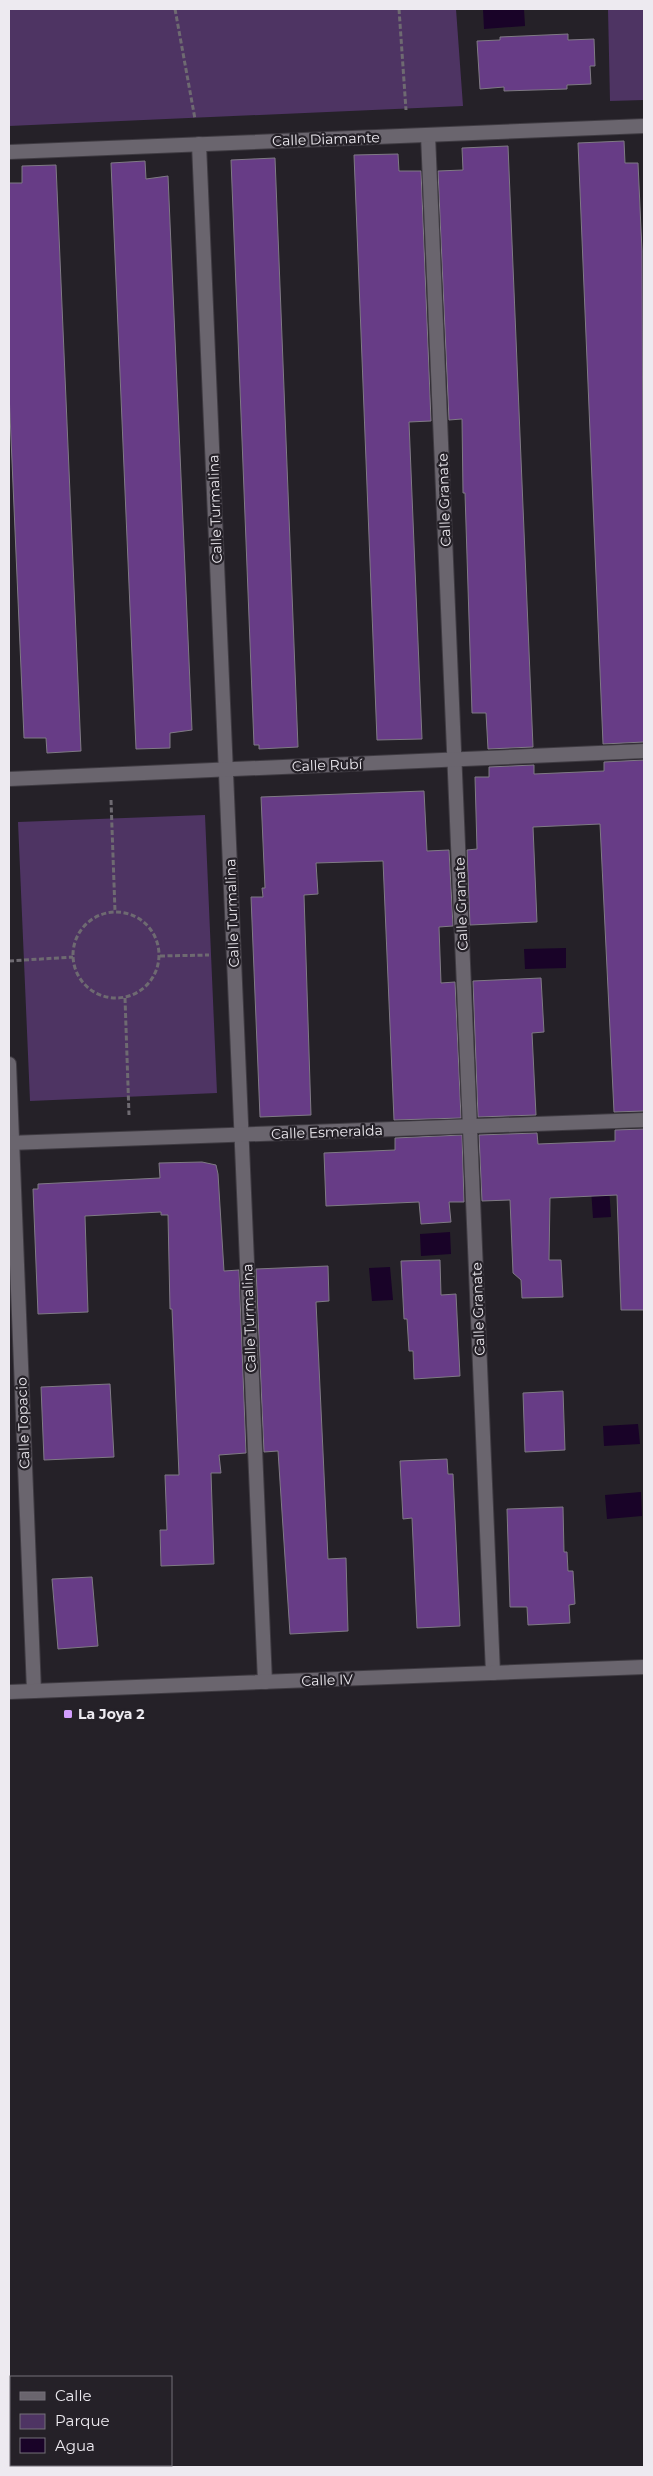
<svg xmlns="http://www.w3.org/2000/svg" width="653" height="2476" viewBox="0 0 653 2476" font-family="Montserrat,sans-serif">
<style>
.green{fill:#4e3463}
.water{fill:#190328}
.building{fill:#673c86;stroke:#7f7a84}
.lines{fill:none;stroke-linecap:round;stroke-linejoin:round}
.minor-casing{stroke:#3f3b42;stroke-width:16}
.tertiary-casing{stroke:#3f3b42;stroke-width:16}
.path{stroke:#6e6a71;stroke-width:3;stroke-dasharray:5 2.5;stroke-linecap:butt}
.minor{stroke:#6a656e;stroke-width:14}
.tertiary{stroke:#6a656e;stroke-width:14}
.poi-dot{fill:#d29dfd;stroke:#252128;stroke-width:2}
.labels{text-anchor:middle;stroke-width:4.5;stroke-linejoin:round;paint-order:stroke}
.street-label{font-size:14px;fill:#edeaf0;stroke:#252128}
.poi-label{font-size:14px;font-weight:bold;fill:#edeaf0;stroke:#252128;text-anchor:start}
</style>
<rect width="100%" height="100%" fill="#252128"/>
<path class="green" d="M 9,9 L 456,9 L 463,106 L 9,126 Z
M 608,9 L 644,9 L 644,100 L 610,101 Z
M 205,815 L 217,1093 L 30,1101 L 18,822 Z"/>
<path class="water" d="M 483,9 L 524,9 L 525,26 L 484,29 Z
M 566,948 L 566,968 L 525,969 L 524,949 Z
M 608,1173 L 611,1217 L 593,1218 L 590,1174 Z
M 450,1232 L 451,1254 L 421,1256 L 420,1234 Z
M 390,1267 L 393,1300 L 372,1301 L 369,1268 Z
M 638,1424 L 640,1444 L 604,1446 L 603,1426 Z
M 641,1492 L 642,1516 L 607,1519 L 605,1495 Z"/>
<path class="building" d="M 568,34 L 568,40 L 594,39 L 595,66 L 590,66 L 591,84 L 567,85 L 567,89 L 504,91 L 504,87 L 480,89 L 477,41 L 500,40 L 500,37 Z
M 624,141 L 625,163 L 638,163 L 642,251 L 644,742 L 603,744 L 578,143 Z
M 508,146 L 533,747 L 488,749 L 486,713 L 472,713 L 465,493 L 463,493 L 462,419 L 449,420 L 438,171 L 463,170 L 462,148 Z
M 398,154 L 399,171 L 421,171 L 431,421 L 409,422 L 422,739 L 377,740 L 354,155 Z
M 275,158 L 298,747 L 259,749 L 259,745 L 254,745 L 231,160 Z
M 145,161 L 146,179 L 168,176 L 192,730 L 170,733 L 170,748 L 136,749 L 111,163 Z
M 56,165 L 81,751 L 47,753 L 46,738 L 24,738 L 9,392 L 9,183 L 22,183 L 22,166 Z
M 644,760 L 644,1111 L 614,1112 L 600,824 L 533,827 L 537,922 L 470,925 L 467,850 L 477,849 L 475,777 L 489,777 L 489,767 L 534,765 L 534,774 L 604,771 L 604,762 Z
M 424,791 L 427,851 L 449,850 L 453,926 L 439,927 L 441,983 L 455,982 L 461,1118 L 394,1120 L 383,861 L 316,863 L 318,894 L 304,895 L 311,1115 L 260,1117 L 251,897 L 263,897 L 262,888 L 265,888 L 261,797 Z
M 541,978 L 544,1032 L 532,1033 L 536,1115 L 478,1117 L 473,981 Z
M 644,1129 L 644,1310 L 621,1310 L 617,1195 L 550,1198 L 549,1260 L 561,1260 L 563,1297 L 522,1298 L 521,1280 L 513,1273 L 510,1200 L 482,1201 L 479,1135 L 537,1133 L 538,1144 L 615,1141 L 615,1130 Z
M 462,1135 L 464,1202 L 449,1202 L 451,1222 L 421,1224 L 419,1202 L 326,1206 L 324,1153 L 395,1150 L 395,1138 Z
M 202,1162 L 216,1165 L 218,1174 L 224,1271 L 239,1270 L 246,1453 L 219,1455 L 221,1473 L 211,1473 L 214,1564 L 161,1566 L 160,1530 L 167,1530 L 165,1475 L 179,1475 L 172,1309 L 170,1309 L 168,1215 L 161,1215 L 161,1212 L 85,1216 L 88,1312 L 38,1314 L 33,1189 L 38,1189 L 38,1184 L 160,1178 L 159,1163 Z
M 440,1260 L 441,1295 L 456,1294 L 460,1376 L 414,1379 L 413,1351 L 409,1351 L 407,1319 L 404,1319 L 401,1261 Z
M 328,1266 L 329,1301 L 316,1302 L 328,1559 L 346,1558 L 348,1631 L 290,1634 L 278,1451 L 264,1452 L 256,1269 Z
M 110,1384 L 114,1457 L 44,1460 L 41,1387 Z
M 563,1391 L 565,1450 L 525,1452 L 523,1393 Z
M 447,1459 L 448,1474 L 453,1474 L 460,1626 L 417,1628 L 412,1518 L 403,1519 L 400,1461 Z
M 563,1507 L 564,1552 L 567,1552 L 568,1571 L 573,1571 L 575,1604 L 569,1605 L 570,1623 L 528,1625 L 527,1607 L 510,1607 L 507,1509 Z
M 92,1577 L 98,1646 L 58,1649 L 52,1579 Z"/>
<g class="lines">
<defs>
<path id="minor" d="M 428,135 L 493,1673
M 199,144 L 265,1682
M 9,1064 L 34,1691"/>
<path id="tertiary" d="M 9,152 L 644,126
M 9,779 L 644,751
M 9,1143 L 644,1120
M 9,1692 L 644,1667"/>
</defs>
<use href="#minor" class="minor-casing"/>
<use href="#tertiary" class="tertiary-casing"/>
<path class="path" d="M 175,9 L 195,119
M 399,9 L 406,110
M 111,800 L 115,911
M73 955a43 43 0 1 1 86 0a43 43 0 1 1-86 0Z
M 160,956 L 209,955
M 9,961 L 73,957
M 125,998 L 129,1115"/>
<use href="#minor" class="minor"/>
<use href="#tertiary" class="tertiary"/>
</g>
<rect class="poi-dot" x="63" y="1709" width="10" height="10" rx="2.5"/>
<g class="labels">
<g class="street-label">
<text transform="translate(326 139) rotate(-2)" y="5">Calle Diamante</text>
<text transform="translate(444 500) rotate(-92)" y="5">Calle Granate</text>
<text transform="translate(215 509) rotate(-92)" y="5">Calle Turmalina</text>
<text transform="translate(327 765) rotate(-2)" y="5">Calle Rubí</text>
<text transform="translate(461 904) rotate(-92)" y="5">Calle Granate</text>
<text transform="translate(232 913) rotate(-92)" y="5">Calle Turmalina</text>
<text transform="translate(327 1132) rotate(-2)" y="5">Calle Esmeralda</text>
<text transform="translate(478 1309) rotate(-92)" y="5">Calle Granate</text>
<text transform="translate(249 1318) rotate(-92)" y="5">Calle Turmalina</text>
<text transform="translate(23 1423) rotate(-92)" y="5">Calle Topacio</text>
<text transform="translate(327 1680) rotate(-2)" y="5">Calle IV</text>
</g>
<g class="poi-label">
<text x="78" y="1719">La Joya 2</text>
</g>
</g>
<rect width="653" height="2476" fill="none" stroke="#edeaf0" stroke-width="20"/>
<rect x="10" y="2376" width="162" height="90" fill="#252128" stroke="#757178"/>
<rect x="20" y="2392" width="25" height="8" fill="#6a656e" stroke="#757178"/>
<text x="55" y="2401" font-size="15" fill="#edeaf0">Calle</text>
<rect x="20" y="2414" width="25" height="15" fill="#4e3463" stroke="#757178"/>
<text x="55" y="2426" font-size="15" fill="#edeaf0">Parque</text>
<rect x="20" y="2438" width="25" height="15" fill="#190328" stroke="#757178"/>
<text x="55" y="2451" font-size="15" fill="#edeaf0">Agua</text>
</svg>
